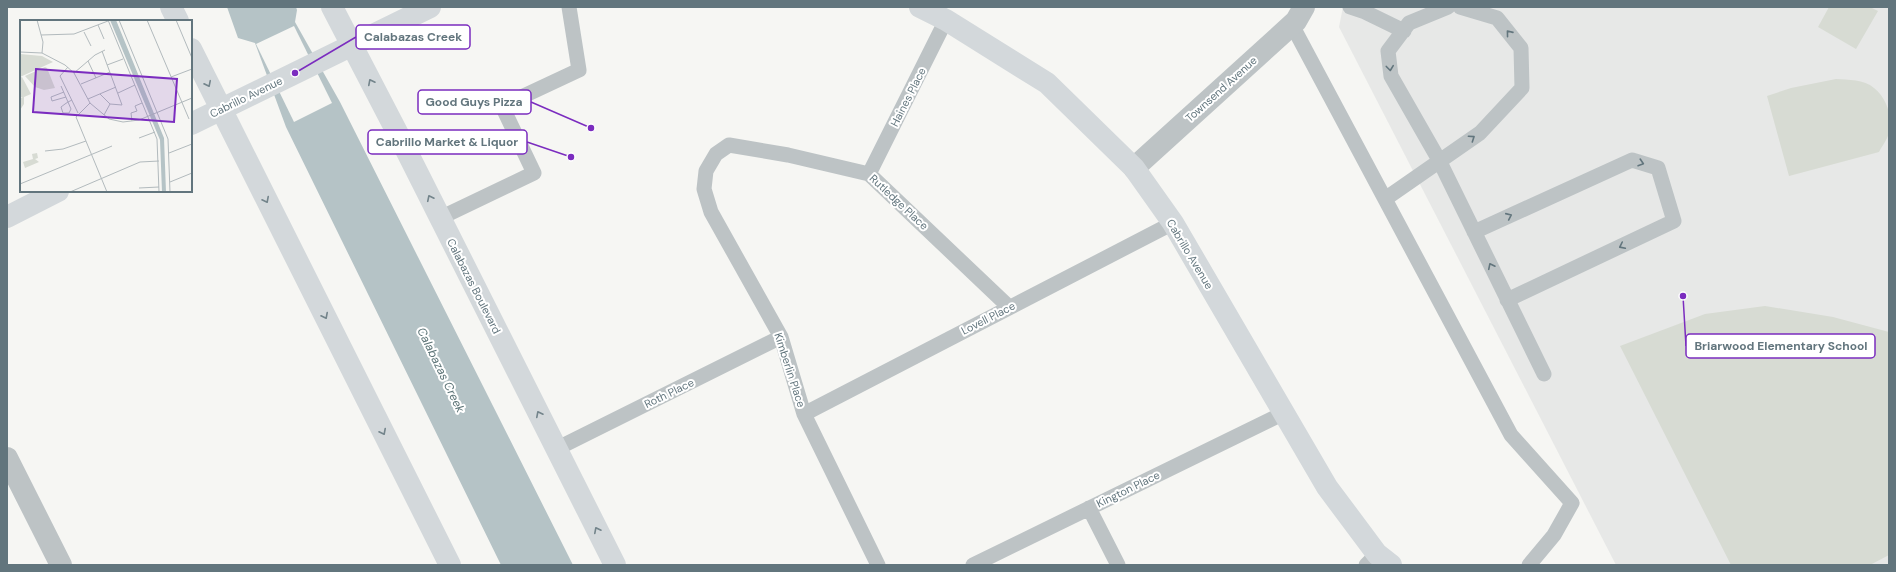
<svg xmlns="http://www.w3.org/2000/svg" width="1896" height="572" viewBox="0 0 1896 572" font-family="'DM Sans',sans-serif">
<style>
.built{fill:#e7e8e7}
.green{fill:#d7dbd3}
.water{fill:#b5c3c6}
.pier{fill:#f6f6f3}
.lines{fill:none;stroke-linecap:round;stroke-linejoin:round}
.lane{stroke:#bdc3c5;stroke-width:15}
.street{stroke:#bdc3c5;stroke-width:22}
.secondary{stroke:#d3d8db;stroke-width:22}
.oneway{stroke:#62757d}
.oneway2{stroke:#73848b}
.labels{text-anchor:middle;stroke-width:4;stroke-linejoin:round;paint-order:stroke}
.street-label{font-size:11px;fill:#62757d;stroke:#fff}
.water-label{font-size:12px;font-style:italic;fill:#5e7578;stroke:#fff}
.inset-road{fill:none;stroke:#b2babd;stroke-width:1}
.view{fill:#7b2cbf;fill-opacity:0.15;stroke:#7b2cbf;stroke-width:2}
.inset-edge{fill:none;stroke:#62757d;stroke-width:2}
.leader{fill:none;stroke:#7b2cbf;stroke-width:1.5}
.callout-dot{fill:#7b2cbf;stroke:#fff;stroke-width:1.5}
.callout{fill:#fff;stroke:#7b2cbf;stroke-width:1.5}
.callout-label{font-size:12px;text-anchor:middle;font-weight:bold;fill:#62757d}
</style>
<rect width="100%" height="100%" fill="#f6f6f3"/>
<path class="built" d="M 1343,7 L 1889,7 L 1889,565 L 1616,565 L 1339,27 Z"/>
<path class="green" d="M 1829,7 L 1870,7 L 1878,11 L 1856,49 L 1818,27 Z
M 1836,79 C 1848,80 1864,79 1874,88 C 1887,98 1893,118 1889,133 C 1887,140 1882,146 1879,152 L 1789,176 L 1767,96 L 1791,88 Z
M 1765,306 L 1833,317 L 1889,332 L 1889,555 L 1870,565 L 1731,565 L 1620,346 L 1705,314 Z"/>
<path class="water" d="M 227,7 L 296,7 L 297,10 L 295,22 L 340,102 L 573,565 L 501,565 L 286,127 L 255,43 L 238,38 Z"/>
<path class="pier" d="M 294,26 L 332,103 L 294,122 L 256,44 Z"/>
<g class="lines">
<path class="lane" d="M 1350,7 L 1365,12 L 1404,31
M 1448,7 L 1409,23 L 1388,51 L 1391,76 L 1439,160 L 1544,374
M 1292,25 L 1511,435 L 1572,503 L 1554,535 L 1529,565
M 869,174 L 946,20
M 1385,199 L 1480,133 L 1522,88 L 1521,48 L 1497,18 L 1460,7
M 440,218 L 534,173 L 502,106 L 579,70 L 569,7
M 1474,232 L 1632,160 L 1658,168 L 1674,221 L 1507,300
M 804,414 L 1173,223
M 556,449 L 781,337
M 1089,508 L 1118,565
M 878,565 L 804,414 L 781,337 L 711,212 L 704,189 L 706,171 L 716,154 L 729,145 L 788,155 L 869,174 L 1009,307
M 973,565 L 1284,413
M 1366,565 L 1377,554"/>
<path class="street" d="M 1134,168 L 1296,21 L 1304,7
M 7,458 L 61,565"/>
<path class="secondary" d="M 171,7 L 178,21
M 332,7 L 399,136 L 615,565
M 920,7 L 946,20 L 1047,83 L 1134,168 L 1173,223 L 1327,487 L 1377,554 L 1391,565
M 191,49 L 450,565
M 191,124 L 430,7
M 7,217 L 58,191"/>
</g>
<defs><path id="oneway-chevron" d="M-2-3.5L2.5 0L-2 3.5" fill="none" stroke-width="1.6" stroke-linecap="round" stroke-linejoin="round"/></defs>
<g class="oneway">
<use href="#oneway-chevron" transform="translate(1509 33) rotate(-129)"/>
<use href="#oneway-chevron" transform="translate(1390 68) rotate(83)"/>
<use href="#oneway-chevron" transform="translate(1472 138) rotate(-34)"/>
<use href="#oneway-chevron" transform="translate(1641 163) rotate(18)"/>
<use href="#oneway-chevron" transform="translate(1509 216) rotate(-24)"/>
<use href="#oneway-chevron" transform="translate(1622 246) rotate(154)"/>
<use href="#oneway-chevron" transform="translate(1491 266) rotate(-116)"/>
</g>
<g class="oneway2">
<use href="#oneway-chevron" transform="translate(371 82) rotate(-117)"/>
<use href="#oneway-chevron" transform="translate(208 84) rotate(64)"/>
<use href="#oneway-chevron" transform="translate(430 198) rotate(-116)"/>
<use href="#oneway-chevron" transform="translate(266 200) rotate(63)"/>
<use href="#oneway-chevron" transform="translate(325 316) rotate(63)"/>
<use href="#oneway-chevron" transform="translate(539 414) rotate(-117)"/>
<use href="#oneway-chevron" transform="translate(383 432) rotate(63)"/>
<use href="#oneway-chevron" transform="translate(597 530) rotate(-117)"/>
</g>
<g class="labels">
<g class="street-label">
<text transform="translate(1221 89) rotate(-42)" y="4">Townsend Avenue</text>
<text transform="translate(246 97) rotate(-26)" y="4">Cabrillo Avenue</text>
<text transform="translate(908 97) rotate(-63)" y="4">Haines Place</text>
<text transform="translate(899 202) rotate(43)" y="4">Rutledge Place</text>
<text transform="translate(1190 254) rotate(59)" y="4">Cabrillo Avenue</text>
<text transform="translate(474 286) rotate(63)" y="4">Calabazas Boulevard</text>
<text transform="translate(988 318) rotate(-27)" y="4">Lovell Place</text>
<text transform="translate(790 370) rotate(72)" y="4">Kimberlin Place</text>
<text transform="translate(669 393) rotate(-26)" y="4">Roth Place</text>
<text transform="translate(1128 489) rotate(-26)" y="4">Kington Place</text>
</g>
<g class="water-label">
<text transform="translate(441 370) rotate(64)" y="4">Calabazas Creek</text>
</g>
</g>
<g transform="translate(20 20)">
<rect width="172" height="172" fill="#f6f6f3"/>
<path d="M 0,34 L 22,36 L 33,42 L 0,57 ZM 25,47 L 27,48 L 35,68 L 24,70 L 15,67 L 5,56 ZM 2,57 L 11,74 L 4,77 L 4,84 L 0,90 L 0,78 L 3,77 L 0,77 L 0,58 ZM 17,133 L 18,138 L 15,139 L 19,142 L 5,148 L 3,142 L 13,139 L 12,134 Z" fill="#d7dbd3"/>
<path d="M 90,0 L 96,0 L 144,118 L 146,172 L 142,172 L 140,120 Z" fill="#b5c3c6"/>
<path class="inset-road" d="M 17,0 L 23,22 L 22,33M 88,0 L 137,119 L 139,172M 99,0 L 148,119 L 150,172M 127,0 L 169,99M 156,0 L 172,38M 78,5 L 84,19M 64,12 L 71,26M 21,15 L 54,14 L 88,1M 0,32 L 22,33 L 45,45 L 54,53 L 70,83 L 89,99 L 103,102 L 119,100 L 172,78M 68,41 L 76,58M 87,45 L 103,39M 48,47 L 40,56 L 58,93M 54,53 L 75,35 L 85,30M 151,57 L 172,49M 61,64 L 90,52M 41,66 L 48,82 L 51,89 L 49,93 L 43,93 L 41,87 L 45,84 L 48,82 L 52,80M 44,72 L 31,77 L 32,81 L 46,77M 98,73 L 115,65M 80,74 L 90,84 L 102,85 L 82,31M 68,79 L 96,67M 70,83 L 56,97 L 87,172M 84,95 L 90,84M 112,101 L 111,93 L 117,91 L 115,86 L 122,83M 119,118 L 135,112M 25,131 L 43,129 L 66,121M 149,133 L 172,124M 150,162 L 172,153M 0,164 L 92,126M 119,168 L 139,167M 50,172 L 120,142 L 139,141"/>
<path class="view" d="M 16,49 L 157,59 L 154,102 L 13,92 Z"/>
<rect width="172" height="172" class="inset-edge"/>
</g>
<path class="leader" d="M295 73L356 37M591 128L531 102M571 157L527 142M1683 296L1686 346"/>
<g class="callout-dot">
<circle cx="295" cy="73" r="4"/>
<circle cx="591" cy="128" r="4"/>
<circle cx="571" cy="157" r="4"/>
<circle cx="1683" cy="296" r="4"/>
</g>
<g class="callout">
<rect x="356" y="25" width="114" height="24" rx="4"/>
<rect x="418" y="90" width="113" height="24" rx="4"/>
<rect x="368" y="130" width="159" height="24" rx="4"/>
<rect x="1686" y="334" width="189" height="24" rx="4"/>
</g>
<g class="callout-label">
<text x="413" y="41">Calabazas Creek</text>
<text x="474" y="106">Good Guys Pizza</text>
<text x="447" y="146">Cabrillo Market &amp; Liquor</text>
<text x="1781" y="350">Briarwood Elementary School</text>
</g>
<rect width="1896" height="572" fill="none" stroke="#62757d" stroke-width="16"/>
</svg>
